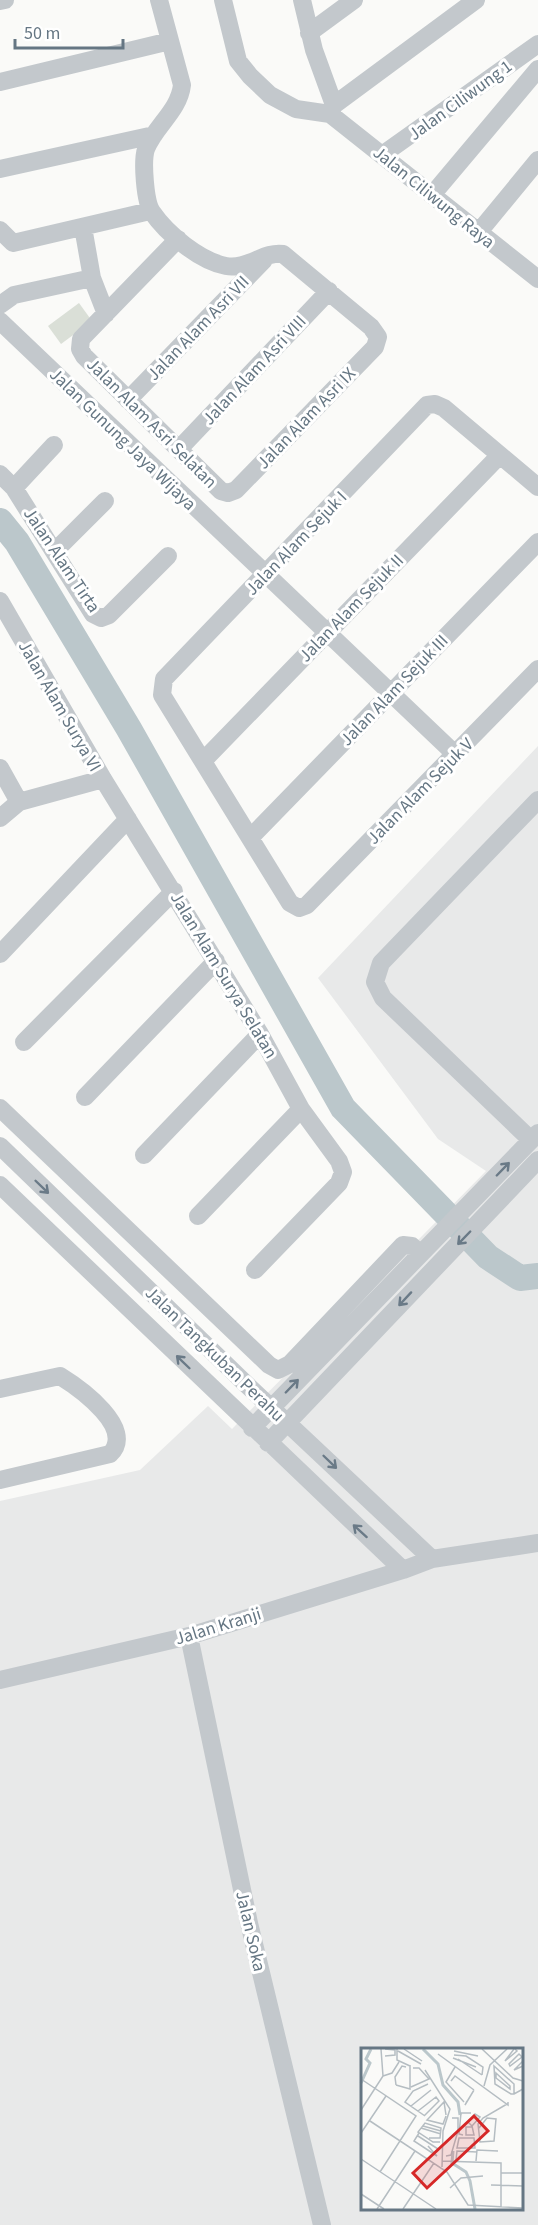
<svg xmlns="http://www.w3.org/2000/svg" width="538" height="2225" viewBox="0 0 538 2225" font-family="'Source Sans 3',sans-serif">
<style>
.built{fill:#e8e9e9;fill-rule:evenodd}
.green{fill:#dadfd7}
.lines{fill:none;stroke-linecap:round;stroke-linejoin:round}
.river{stroke:#bbc7cb;stroke-width:26}
.minor{stroke:#c3c8cc;stroke-width:18}
.oneway{stroke:#6a7a87}
.labels{text-anchor:middle;stroke-width:6;stroke-linejoin:round;paint-order:stroke}
.street-label{font-size:18px;fill:#657683;stroke:#fff}
.inset-river{fill:none;stroke:#bbc7cb;stroke-width:3}
.inset-road{fill:none;stroke:#b5bdc2;stroke-width:1.5}
.view{fill:#d62828;fill-opacity:0.15;stroke:#d62828;stroke-width:3}
.inset-edge{fill:none;stroke:#657683;stroke-width:3}
</style>
<rect width="100%" height="100%" fill="#fafaf8"/>
<path class="built" d="M 538,746 L 538,2225 L 0,2225 L 0,1501 L 140,1470 L 208,1406 L 232,1429 L 486,1171 L 438,1139 L 318,978 ZM 362,2050 L 522,2050 L 522,2208 L 362,2208 Z"/>
<path class="green" d="M 79,303 L 92,321 L 61,344 L 48,326 Z"/>
<g class="lines">
<path class="river" d="M 0,521 L 17,542 L 129,729 L 343,1108 L 488,1257 L 520,1278 L 538,1276"/>
<path class="minor" d="M 159,0 L 182,85 C 179,111 155,126 146,149 C 142,161 145,202 152,212 C 167,234 200,261 226,266 C 247,270 264,251 283,254 L 371,327 L 378,337 L 375,347 L 236,490 L 228,493 L 221,491 L 84,356 L 80,349 L 81,339 L 178,239
M 223,0 L 238,61 L 250,76 L 270,95 L 296,109 L 330,114
M 302,0 L 314,50 L 334,105 L 330,114
M 0,1 L 5,0
M 309,33 L 354,0
M 0,82 L 170,41
M 334,105 L 476,0
M 330,114 L 538,279
M 382,155 L 538,44
M 0,169 L 154,135
M 432,195 L 538,69
M 83,227 L 92,278 L 106,314
M 0,230 L 13,243 L 150,211
M 478,233 L 538,160
M 0,305 L 14,295 L 92,278
M 0,321 L 456,755
M 128,400 L 264,260
M 179,449 L 329,291
M 0,474 L 14,488 L 93,614 L 101,618 L 109,615 L 168,556
M 538,487 L 444,408 L 435,404 L 427,405 L 164,679 L 162,695 L 290,903 L 299,908 L 307,905 L 538,669
M 14,488 L 54,445
M 55,551 L 105,501
M 0,601 L 103,779 L 260,1034 L 301,1109 L 339,1161 L 343,1172 L 339,1183 L 255,1270
M 203,761 L 500,455
M 0,768 L 19,802
M 0,818 L 19,802 L 103,779
M 250,838 L 538,542
M 0,954 L 128,819
M 24,1042 L 174,891
M 85,1097 L 216,961
M 0,1108 L 269,1365 L 278,1370 L 290,1364 L 403,1245 L 412,1246 L 420,1254
M 531,1140 L 383,998 L 375,982 L 381,963 L 538,800
M 0,1146 L 246,1384 L 432,1559
M 144,1155 L 260,1034
M 0,1185 L 403,1570
M 198,1216 L 301,1109
M 0,1389 L 60,1376 C 81,1389 136,1429 110,1454 L 0,1480
M 252,1428 L 538,1133
M 268,1443 L 538,1160
M 189,1636 L 249,1923 L 322,2225
M 0,1680 L 189,1636 L 403,1570 L 432,1559 L 538,1543"/>
</g>
<defs><path id="oneway-shaft" d="M-6 0H5M1.5-3L5.5 0L1.5 3" fill="none" stroke-width="1.6" stroke-linecap="round" stroke-linejoin="round" transform="scale(1.5)"/></defs>
<g class="oneway">
<use href="#oneway-shaft" transform="translate(503 1169) rotate(-46)"/>
<use href="#oneway-shaft" transform="translate(42 1187) rotate(44)"/>
<use href="#oneway-shaft" transform="translate(464 1238) rotate(134)"/>
<use href="#oneway-shaft" transform="translate(405 1299) rotate(133)"/>
<use href="#oneway-shaft" transform="translate(183 1362) rotate(-136)"/>
<use href="#oneway-shaft" transform="translate(292 1386) rotate(-46)"/>
<use href="#oneway-shaft" transform="translate(330 1462) rotate(44)"/>
<use href="#oneway-shaft" transform="translate(360 1531) rotate(-138)"/>
</g>
<g class="labels">
<g class="street-label">
<text transform="translate(460 100) rotate(-36)" y="6">Jalan Ciliwung 1</text>
<text transform="translate(434 197) rotate(39)" y="6">Jalan Ciliwung Raya</text>
<text transform="translate(198 328) rotate(-46)" y="6">Jalan Alam Asri VII</text>
<text transform="translate(254 370) rotate(-47)" y="6">Jalan Alam Asri VIII</text>
<text transform="translate(306 418) rotate(-46)" y="6">Jalan Alam Asri IX</text>
<text transform="translate(152 423) rotate(45)" y="6">Jalan Alam Asri Selatan</text>
<text transform="translate(123 439) rotate(44)" y="6">Jalan Gunung Jaya Wijaya</text>
<text transform="translate(296 543) rotate(-46)" y="6">Jalan Alam Sejuk I</text>
<text transform="translate(62 560) rotate(56)" y="6">Jalan Alam Tirta</text>
<text transform="translate(351 608) rotate(-46)" y="6">Jalan Alam Sejuk II</text>
<text transform="translate(394 690) rotate(-46)" y="6">Jalan Alam Sejuk III</text>
<text transform="translate(60 706) rotate(60)" y="6">Jalan Alam Surya VI</text>
<text transform="translate(420 791) rotate(-45)" y="6">Jalan Alam Sejuk V</text>
<text transform="translate(224 975) rotate(59)" y="6">Jalan Alam Surya Selatan</text>
<text transform="translate(215 1354) rotate(44)" y="6">Jalan Tangkuban Perahu</text>
<text transform="translate(218 1626) rotate(-17)" y="6">Jalan Kranji</text>
<text transform="translate(251 1931) rotate(77)" y="6">Jalan Soka</text>
</g>
</g>
<g transform="translate(361 2048)">
<rect width="162" height="162" fill="#fafaf8"/>
<path class="inset-river" d="M 62,1 L 77,16 L 82,37 L 97,54 L 99,67M 0,35 L 9,15 L 5,11 L 10,1M 92,103 L 91,115 L 105,124 L 109,133 L 114,161"/>
<path class="inset-road" d="M 24,1 L 34,2 L 34,7 L 24,8M 36,1 L 36,12 L 49,18M 43,1 L 61,13M 121,1 L 152,30 L 162,33M 153,1 L 144,13 L 156,3 L 154,1M 37,3 L 60,16M 93,3 L 117,8M 77,6 L 147,57 L 147,54M 158,6 L 161,9 L 149,18 L 148,16 ZM 93,7 L 105,8 L 122,19 L 121,27M 92,10 L 115,19M 97,11 L 121,27M 162,13 L 153,22 L 162,18M 94,19 L 85,34 L 103,54M 64,22 L 89,61 L 82,83 L 81,119M 135,25 L 149,38 L 149,41 L 135,30 ZM 22,28 L 31,25 L 38,14M 0,31 L 55,68 L 19,124M 90,33 L 94,28 L 113,42M 35,37 L 49,41 L 49,17M 35,37 L 34,29 L 41,18 L 45,19M 123,38 L 129,17 L 146,1M 50,39 L 68,31 L 58,20 L 52,20M 153,46 L 153,36 L 133,18 L 134,36 L 150,46 L 153,46 L 162,41M 106,53 L 104,57 L 113,42M 50,58 L 70,42M 0,62 L 22,28 L 20,1M 57,63 L 75,49 L 78,53 L 63,68M 64,68 L 44,54 L 52,43 L 67,36M 85,68 L 82,76 L 66,72 L 83,54 L 85,67M 9,73 L 86,124 L 107,157 L 162,160M 62,78 L 80,83M 111,79 L 105,79 L 105,87 L 113,87 L 111,78 L 119,69 L 114,66 L 107,74 L 111,78M 60,80 L 80,86M 118,80 L 126,70 L 135,71 L 133,93 L 119,94 L 117,76 L 122,70 L 146,56M 0,85 L 25,48M 58,85 L 53,93 L 76,108 L 67,98M 102,87 L 98,86 L 100,65 L 110,65M 57,88 L 77,101M 68,90 L 79,90 L 80,80 L 64,75 L 57,84 L 72,94 L 79,94M 98,90 L 113,90 L 114,100 L 96,100 ZM 85,108 L 90,107 L 97,83 L 97,70 L 91,70M 0,111 L 75,161M 95,112 L 96,103 L 116,104M 81,113 L 140,115 L 140,159M 115,113 L 116,102 L 137,103M 140,125 L 162,125M 130,137 L 162,138M 89,140 L 100,130 L 122,128M 0,146 L 23,161M 16,161 L 54,103M 42,161 L 73,115"/>
<path class="view" d="M 113,68 L 127,83 L 66,140 L 52,125 Z"/>
<rect width="162" height="162" class="inset-edge"/>
</g>
<path d="M15 39v9h108v-9" fill="none" stroke="#657683" stroke-width="3"/>
<text x="24" y="39" font-size="18" fill="#657683" stroke="#ffffff" stroke-width="4.5" paint-order="stroke">50 m</text>
</svg>
